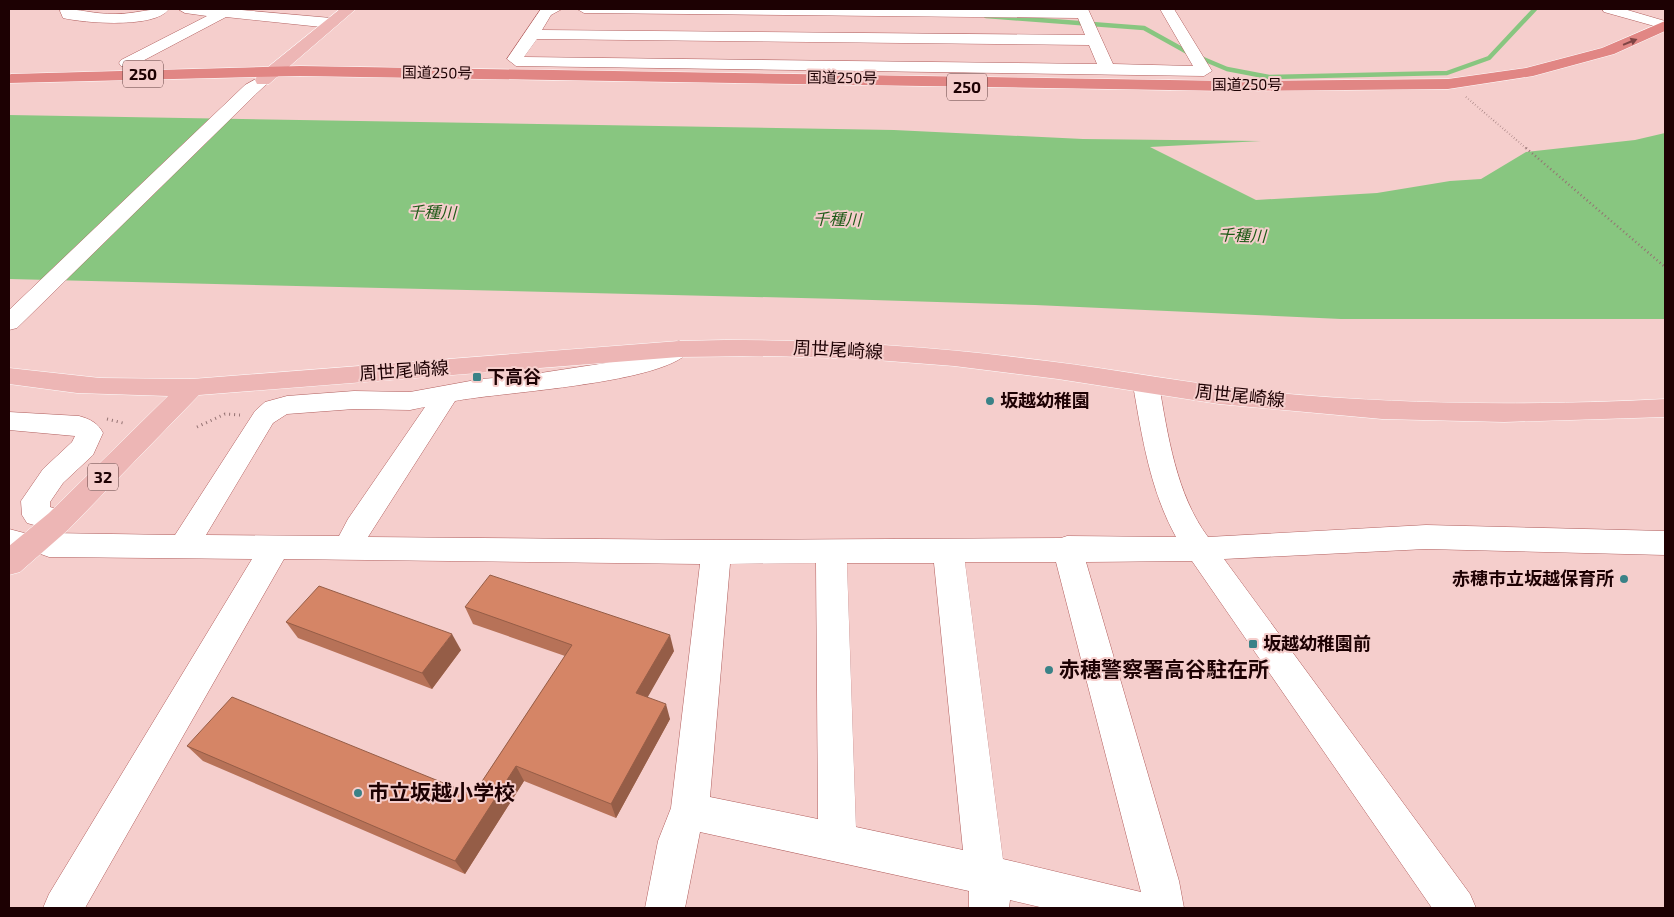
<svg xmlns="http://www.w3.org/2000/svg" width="1674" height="917" viewBox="0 0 1674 917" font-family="'Exo 2','Noto Sans JP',sans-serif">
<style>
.water{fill:#88c680}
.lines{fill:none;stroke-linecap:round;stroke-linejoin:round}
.stream{stroke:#88c680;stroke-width:4.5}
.minor-casing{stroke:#b15e5d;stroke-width:1}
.major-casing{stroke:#fff;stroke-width:1}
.highway-casing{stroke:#fff;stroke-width:1}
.path-far2{stroke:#947272;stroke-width:2;stroke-dasharray:0.5 2.5;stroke-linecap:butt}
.path-far1{stroke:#947272;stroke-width:2.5;stroke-dasharray:1 3;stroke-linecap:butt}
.path{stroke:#947272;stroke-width:3;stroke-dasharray:1 4;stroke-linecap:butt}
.minor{fill:#fff;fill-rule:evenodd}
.major{fill:#edb6b5;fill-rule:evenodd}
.highway{fill:#e18684;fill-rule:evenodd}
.wall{fill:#b77258}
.shaded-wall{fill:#955d47}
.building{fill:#d58566;stroke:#955d47}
.oneway{fill:#7f4444}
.poi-dot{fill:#3a8287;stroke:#f5cecc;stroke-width:2}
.labels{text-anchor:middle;stroke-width:4;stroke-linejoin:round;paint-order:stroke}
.far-street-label{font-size:15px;fill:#1d0103;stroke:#f5cecc}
.shield{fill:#f5cecc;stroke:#5e3e3f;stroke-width:1}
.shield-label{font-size:16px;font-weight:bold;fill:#1d0103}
.far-water-label{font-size:16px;font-style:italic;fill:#1d5916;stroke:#f5cecc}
.street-label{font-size:18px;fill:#1d0103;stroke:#f5cecc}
.poi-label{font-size:18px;font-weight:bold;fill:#1d0103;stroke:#f5cecc;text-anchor:start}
.near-poi-label{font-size:21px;font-weight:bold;fill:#1d0103;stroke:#f5cecc;text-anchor:start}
</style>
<rect width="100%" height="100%" fill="#f5cecc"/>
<path class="water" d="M 9,115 L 894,130 L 1083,139 L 1261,141 L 1150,147 L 1256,200 L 1377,193 L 1450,181 L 1481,179 L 1526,152 L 1635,140 L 1665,133 L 1665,319 L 1341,319 L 1035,305 L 840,299 L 9,279 Z"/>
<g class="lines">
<path class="stream" d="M 986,16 L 1144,28 L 1189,53 L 1227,69 L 1269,77 L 1447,73 L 1489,58 L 1535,9"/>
<defs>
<path id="minor" d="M 61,9 C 80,9 93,14 115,14 C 134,14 151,8 169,9 C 155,29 84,23 63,18 L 60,11 Z
M 178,9 L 230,9 L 331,18 L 339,23 L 331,28 L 226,17 L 133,66 L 121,66 L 119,63 L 121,60 L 207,16 L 185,13 Z
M 541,9 L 562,9 L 551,15 L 542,30 L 1085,35 L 1078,18 L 584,13 L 577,9 L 1088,9 L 1113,64 L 1193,66 L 1160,9 L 1174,9 L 1212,71 L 1204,76 L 516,66 L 507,59 ZM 537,39 L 1089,45 L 1097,64 L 524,57 Z
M 1602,9 L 1624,9 L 1665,21 L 1665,29 L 1604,12 Z
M 263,75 L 269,76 L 271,80 L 257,93 L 17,328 L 9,330 L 9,310 L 245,85 Z
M 679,341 L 688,344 L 691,349 C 669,384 500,392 455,401 L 368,537 L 716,540 L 1061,538 L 1067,536 L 1176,537 C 1150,490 1142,437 1133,385 L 1137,379 L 1146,377 L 1155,379 L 1159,385 C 1168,435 1176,494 1208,537 L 1426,525 L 1665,531 L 1665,555 L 1426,549 L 1224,559 L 1470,894 L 1476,908 L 1432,908 L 1192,561 L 1086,562 L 1179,881 L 1184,908 L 1044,908 L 1010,900 L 1009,908 L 969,908 L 969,891 L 700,832 L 685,908 L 645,908 L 658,841 L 671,808 L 700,564 L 284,559 L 85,908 L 43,908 L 49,894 L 252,559 L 49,557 L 38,553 L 34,545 L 38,537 L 49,533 L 175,535 L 255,411 L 265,402 L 287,396 L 354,391 L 410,392 L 481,379 L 521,376 L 632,359 ZM 425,407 L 348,519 L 339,536 L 206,535 L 273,423 L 287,414 L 354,409 L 410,410 ZM 965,562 L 1056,562 L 1141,892 L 1003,859 ZM 816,563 L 818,819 L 710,797 L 730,564 ZM 847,563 L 934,563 L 963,850 L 856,827 Z
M 9,412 L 79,416 C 90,419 98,423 103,433 L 93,455 L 63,483 L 50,502 L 50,507 L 69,513 L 74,521 L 69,529 L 59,532 L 27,523 L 22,515 L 21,501 L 43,469 L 72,442 L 75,436 L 9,430 Z
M 9,529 L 28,534 L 32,542 L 28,550 L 17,554 L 9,553 Z"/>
<path id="major" d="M 340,9 L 356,9 L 269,84 L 257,84 L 255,80 L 257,76 Z
M 725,340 C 833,340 940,347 1047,361 C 1120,370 1193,384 1267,392 C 1400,405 1532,406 1665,399 L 1665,417 L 1504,422 L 1382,419 L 1219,404 L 1058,379 L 954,366 L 863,359 L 771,356 L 679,357 L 199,395 L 69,529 L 20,572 L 9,575 L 9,546 L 49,513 L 168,396 L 77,393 L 9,384 L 9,368 L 100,378 L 192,379 L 679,341 Z"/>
<path id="highway" d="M 1665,21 L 1665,31 L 1614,54 L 1533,76 L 1448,89 L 1230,91 L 300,76 L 9,83 L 9,75 L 11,74 L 300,66 L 1230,81 L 1448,79 L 1526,68 L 1602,48 Z"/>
</defs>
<use href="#minor" class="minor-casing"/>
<use href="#major" class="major-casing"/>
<use href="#highway" class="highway-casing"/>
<path class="path-far2" d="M 1466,97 L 1527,149"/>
<path class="path-far1" d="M 1526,148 L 1665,267"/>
<path class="path" d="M 107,419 L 123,423
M 197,427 L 225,414 L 240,415"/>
<use href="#minor" class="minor"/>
<use href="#major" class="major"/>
<use href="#highway" class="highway"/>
</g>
<path class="wall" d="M 465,607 L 674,651 L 647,697 L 670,719 L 616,818 L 524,781 L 465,874 L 203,761 L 187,746 L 473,795 L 565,656 L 473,624 Z
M 286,622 L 461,650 L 432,689 L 298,638 Z"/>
<path class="shaded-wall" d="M 452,634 L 461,650 L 432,689 L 422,673 Z
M 670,635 L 674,651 L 641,709 L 636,693 Z
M 666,704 L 670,719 L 616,818 L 611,804 Z
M 516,766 L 524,781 L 465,874 L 455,861 Z"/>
<path class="building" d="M 490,575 L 670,635 L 636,693 L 666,704 L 611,804 L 516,766 L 455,861 L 187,746 L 232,697 L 473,795 L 572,645 L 465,607 Z
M 319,586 L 452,634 L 422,673 L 286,622 Z"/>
<defs><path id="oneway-solid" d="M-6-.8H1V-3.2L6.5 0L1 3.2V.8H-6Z" transform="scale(1.25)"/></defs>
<use class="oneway" href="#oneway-solid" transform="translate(1630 42) rotate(-22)"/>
<g class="poi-dot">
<rect x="472" y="372" width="10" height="10" rx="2.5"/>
<circle cx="990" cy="401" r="5"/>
<circle cx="1624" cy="579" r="5"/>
<rect x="1248" y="639" width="10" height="10" rx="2.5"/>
<circle cx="1049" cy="670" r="5"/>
<circle cx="358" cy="793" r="5"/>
</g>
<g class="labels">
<g class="far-street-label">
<text transform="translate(437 73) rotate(1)" y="5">国道250号</text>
<text transform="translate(842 78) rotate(1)" y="5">国道250号</text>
<text x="1247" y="90">国道250号</text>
</g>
<g class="shield">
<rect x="123" y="60.5" width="40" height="27" rx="4"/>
<rect x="947" y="73.5" width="40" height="27" rx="4"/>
<rect x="88" y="463.5" width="30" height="27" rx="4"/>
</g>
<g class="shield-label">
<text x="143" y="80">250</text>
<text x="967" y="93">250</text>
<text x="103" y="483">32</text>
</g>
<g class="far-water-label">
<text transform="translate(432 212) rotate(1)" y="6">千種川</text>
<text transform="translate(837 219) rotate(1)" y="6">千種川</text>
<text transform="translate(1242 235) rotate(2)" y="6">千種川</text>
</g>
<g class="street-label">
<text transform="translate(838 350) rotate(3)" y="6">周世尾崎線</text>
<text transform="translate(404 371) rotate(-4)" y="6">周世尾崎線</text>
<text transform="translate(1240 396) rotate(6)" y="6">周世尾崎線</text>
</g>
<g class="poi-label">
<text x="487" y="383">下高谷</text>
<text x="1000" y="407">坂越幼稚園</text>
<text x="1614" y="585" text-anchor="end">赤穂市立坂越保育所</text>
<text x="1263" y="650">坂越幼稚園前</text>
</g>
<g class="near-poi-label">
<text x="1059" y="677">赤穂警察署高谷駐在所</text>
<text x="368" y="800">市立坂越小学校</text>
</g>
</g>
<rect width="1674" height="917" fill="none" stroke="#1d0103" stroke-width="20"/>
</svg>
